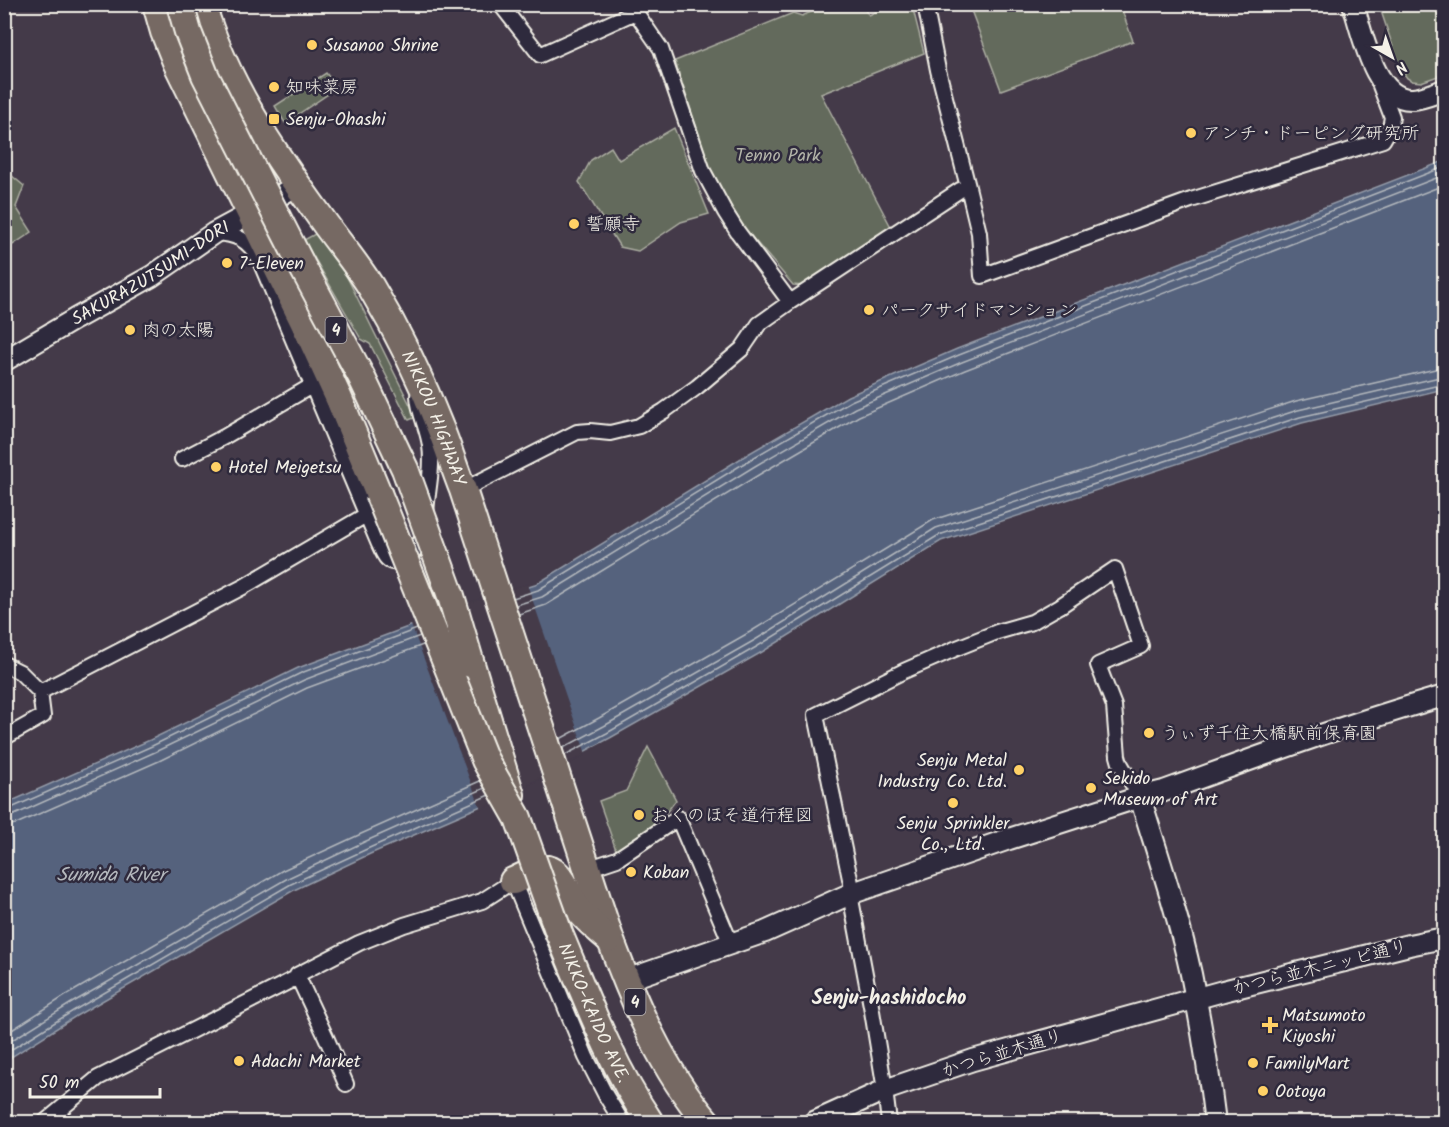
<svg xmlns="http://www.w3.org/2000/svg" width="1449" height="1127" viewBox="0 0 1449 1127" font-family="Kalam,'Klee One',sans-serif">
<style>
.green{fill:#646a5c;stroke:#acaea2;stroke-width:1.5}
.water{fill:#54627d;stroke:#949ba8;stroke-width:1.5}
.pier{fill:#443a49}
.lines{fill:none;stroke-linecap:round;stroke-linejoin:round}
.shore{stroke:#b4b8bd;stroke-width:1.5}
.street-casing{stroke:#f4f1e8;stroke-width:18}
.secondary-casing{stroke:#f4f1e8;stroke-width:24}
.highway-casing{stroke:#f4f1e8;stroke-width:30}
.street{stroke:#2f2a3d;stroke-width:14}
.secondary{stroke:#2f2a3d;stroke-width:20}
.highway{stroke:#766964;stroke-width:26}
.highway-bridge-casing{stroke:#f4f1e8;stroke-width:30;stroke-linecap:butt}
.highway-bridge{stroke:#766964;stroke-width:26}
.poi-dot{fill:#ffd166;stroke:#2f2a3d;stroke-width:2}
.labels{text-anchor:middle;stroke-width:5;stroke-linejoin:round;paint-order:stroke}
.shield{fill:#2f2a3d;stroke:#b9b5b5;stroke-width:1.5}
.shield-label{font-size:16px;font-weight:bold;fill:#f4f1e8}
.poi-label{font-size:18px;fill:#f4f1e8;stroke:#2f2a3d;text-anchor:start}
.park-label{font-size:18px;fill:#b3b4a9;stroke:#2f2a3d}
.street-label{font-size:18px;fill:#f4f1e8;stroke:#2f2a3d}
.water-label{font-size:20px;font-style:italic;fill:#b4b8bd;stroke:#2f2a3d}
.neighbourhood-label{font-size:20px;font-weight:bold;fill:#f4f1e8;stroke:#2f2a3d}
</style>
<rect width="100%" height="100%" fill="#443a49"/>
<filter id="ink" filterUnits="userSpaceOnUse"><feTurbulence type="fractalNoise" baseFrequency=".0167" numOctaves="2"/><feDisplacementMap in="SourceGraphic" scale="12" xChannelSelector="R" yChannelSelector="G"/><feConvolveMatrix kernelMatrix="1 2 1 2 8 2 1 2 1" color-interpolation-filters="sRGB"/></filter>
<g filter="url(#ink)">
<path class="green" d="M 827,5 L 861,5 L 869,15 L 890,5 L 912,5 L 924,53 L 821,94 L 891,227 L 804,286 L 793,285 L 745,229 L 712,175 L 675,61 L 793,13 L 802,16 Z
M 969,5 L 1120,5 L 1133,41 L 1001,90 Z
M 1379,5 L 1444,5 L 1444,74 L 1421,82 L 1412,81 L 1407,78 L 1400,68 Z
M 326,73 L 337,88 L 285,123 L 275,106 Z
M 674,128 L 709,214 L 681,222 L 638,251 L 620,247 L 579,182 L 591,160 L 611,147 L 619,160 Z
M 5,170 L 24,186 L 16,207 L 32,232 L 5,250 Z
M 317,233 L 344,271 L 416,417 L 409,420 L 370,344 L 361,339 L 304,240 Z
M 648,747 L 676,800 C 661,821 639,840 616,850 L 599,801 L 626,791 Z"/>
<path class="water" d="M 1444,161 L 1444,389 L 1302,423 L 941,541 L 762,652 L 610,738 L 481,806 L 370,854 L 294,890 L 76,1016 L 5,1061 L 5,804 L 150,740 L 298,668 L 440,615 L 535,585 L 748,454 L 848,396 L 957,349 Z"/>
<path class="pier" d="M 527,584 L 586,754 L 481,809 L 410,622 L 439,612 Z"/>
<g class="lines">
<path class="shore" d="M 513,598 L 538,590 L 751,459 L 851,401 L 959,355 L 1444,167
M 516,605 L 542,597 L 755,466 L 855,408 L 962,362 L 1444,175
M 519,614 L 546,605 L 760,474 L 859,416 L 965,370 L 1444,185
M 560,739 L 599,718 L 750,632 L 933,520 L 1296,401 L 1444,367
M 563,748 L 604,726 L 755,640 L 936,528 L 1298,410 L 1444,376
M 565,755 L 607,733 L 758,646 L 939,535 L 1300,417 L 1444,384
M 4,809 L 9,809 L 152,746 L 301,673 L 417,629
M 4,817 L 12,816 L 155,752 L 304,680 L 420,636
M 4,826 L 16,824 L 159,761 L 307,688 L 423,645
M 4,1035 L 65,996 L 283,870 L 361,834 L 480,781
M 4,1045 L 70,1004 L 288,878 L 364,842 L 485,788
M 4,1054 L 73,1011 L 291,884 L 367,849 L 489,795"/>
<defs>
<path id="street" d="M 500,4 L 540,55 L 635,12
M 630,4 L 661,49 L 703,171 L 725,212 L 737,231 L 790,302
M 925,4 L 938,70 L 968,187
M 214,233 C 236,234 248,239 259,259 L 378,542 C 383,552 386,565 399,562 C 410,560 420,545 423,535 C 426,525 426,513 427,502 C 429,484 433,465 430,446 C 428,429 419,414 418,396
M 182,459 L 224,437 L 313,385
M 463,490 L 577,432 L 590,431 L 610,433 L 639,426 L 664,411 L 697,387 L 742,349 L 759,324 L 790,302 L 960,190 L 968,187 L 979,233 L 982,276 L 1191,200 L 1383,140 L 1390,128 L 1392,117 L 1379,83
M 4,664 L 20,672 L 40,692
M 4,738 L 43,716 L 40,692 L 243,587 L 366,515
M 587,869 L 617,859 L 678,818 L 731,944
M 853,893 L 816,715 L 904,671 L 957,648 L 997,632 L 1032,622 L 1060,606 L 1115,569 L 1141,646 L 1098,665 L 1114,706 L 1118,756 L 1120,763 L 1140,797
M 850,894 L 872,1011 L 885,1090 L 889,1122
M 298,977 L 326,1037 L 346,1084
M 45,1122 L 98,1078 L 298,977 L 297,975 L 359,943 L 404,925 L 482,901 L 513,881 L 586,1057 L 606,1096 L 622,1122"/>
<g id="secondary">
<path d="M 1353,4 C 1362,32 1375,102 1413,99 C 1424,98 1435,93 1444,90"/>
<path id="s1" d="M 4,361 L 75,319 L 152,276 L 214,233 L 251,213 L 297,185"/>
<path d="M 1140,797 L 1164,791 C 1257,757 1350,723 1444,696"/>
<path d="M 626,980 L 765,932 L 850,894 L 1009,839 L 1140,797 C 1158,856 1178,914 1191,974 C 1201,1023 1209,1073 1215,1122"/>
<path d="M 814,1122 L 885,1090 L 973,1060 L 1223,991 L 1409,945 L 1444,938"/>
</g>
<g id="highway">
<path d="M 156,4 L 164,32 L 176,62 L 305,325 L 339,399 L 378,493"/>
<path id="s2" d="M 202,4 C 225,83 273,152 321,218 C 337,241 356,263 371,287 C 398,332 422,381 441,430 C 449,450 455,470 463,490 L 611,941 C 635,1005 662,1069 707,1122"/>
<path d="M 471,664 L 511,795"/>
<path d="M 513,881 C 522,877 537,868 548,869 C 562,872 569,895 576,906 C 583,918 598,929 609,939"/>
<path id="s3" d="M 559,933 C 586,997 611,1065 650,1122"/>
</g>
</defs>
<use href="#street" class="street-casing"/>
<use href="#secondary" class="secondary-casing"/>
<use href="#highway" class="highway-casing"/>
<use href="#street" class="street"/>
<use href="#secondary" class="secondary"/>
<use href="#highway" class="highway"/>
<defs>
<path id="highway-bridge" d="M 180,4 L 188,32 L 205,75 L 302,266 L 361,376 L 405,469 L 451,596 L 471,664
M 378,493 L 485,760 L 518,818 L 559,933"/>
</defs>
<use href="#highway-bridge" class="highway-bridge-casing"/>
<use href="#highway-bridge" class="highway-bridge"/>
</g>
</g>
<g class="poi-dot">
<circle cx="312" cy="45" r="6"/>
<circle cx="274" cy="87" r="6"/>
<rect x="268" y="113" width="12" height="12" rx="3"/>
<circle cx="1191" cy="133" r="6"/>
<circle cx="574" cy="224" r="6"/>
<circle cx="227" cy="263" r="6"/>
<circle cx="869" cy="310" r="6"/>
<circle cx="130" cy="330" r="6"/>
<circle cx="216" cy="467" r="6"/>
<circle cx="1149" cy="733" r="6"/>
<circle cx="1019" cy="770" r="6"/>
<circle cx="1091" cy="788" r="6"/>
<circle cx="953" cy="803" r="6"/>
<circle cx="639" cy="815" r="6"/>
<circle cx="631" cy="872" r="6"/>
<path d="M1267 1016h6v6h6v6h-6v6h-6v-6h-6v-6h6z"/>
<circle cx="239" cy="1061" r="6"/>
<circle cx="1253" cy="1063" r="6"/>
<circle cx="1263" cy="1091" r="6"/>
</g>
<g class="labels">
<g class="shield">
<rect x="325.5" y="317" width="21" height="26" rx="4.5"/>
<rect x="624.5" y="989" width="21" height="26" rx="4.5"/>
</g>
<g class="shield-label">
<text x="336" y="336">4</text>
<text x="635" y="1008">4</text>
</g>
<g class="poi-label">
<text x="324" y="51">Susanoo Shrine</text>
<text x="286" y="93">知味菜房</text>
<text x="286" y="125">Senju-Ohashi</text>
<text x="1203" y="139">アンチ・ドーピング研究所</text>
<text x="586" y="230">誓願寺</text>
<text x="239" y="269">7-Eleven</text>
<text x="881" y="316">パークサイドマンション</text>
<text x="142" y="336">肉の太陽</text>
<text x="228" y="473">Hotel Meigetsu</text>
<text x="1161" y="739">うぃず千住大橋駅前保育園</text>
<text x="1007" y="766" text-anchor="end">Senju Metal<tspan x="1007" dy="21">Industry Co. Ltd.</tspan></text>
<text x="1103" y="784">Sekido<tspan x="1103" dy="21">Museum of Art</tspan></text>
<text x="651" y="821">おくのほそ道行程図</text>
<text x="953" y="829" text-anchor="middle">Senju Sprinkler<tspan x="953" dy="21">Co., Ltd.</tspan></text>
<text x="643" y="878">Koban</text>
<text x="1282" y="1021">Matsumoto<tspan x="1282" dy="21">Kiyoshi</tspan></text>
<text x="251" y="1067">Adachi Market</text>
<text x="1265" y="1069">FamilyMart</text>
<text x="1275" y="1097">Ootoya</text>
</g>
<g class="park-label">
<text x="778" y="161">Tenno Park</text>
</g>
<g class="street-label">
<text dy="6" stroke="none"><textPath href="#s1" startOffset="171">SAKURAZUTSUMI-DORI</textPath></text>
<text dy="6" stroke="none"><textPath href="#s2" startOffset="477">NIKKOU HIGHWAY</textPath></text>
<text transform="translate(1320 967) rotate(-14)" y="6">かつら並木ニッピ通り</text>
<text dy="6" stroke="none"><textPath href="#s3" startOffset="87">NIKKO-KAIDO AVE.</textPath></text>
<text transform="translate(1002 1053) rotate(-17)" y="6">かつら並木通り</text>
</g>
<g class="water-label">
<text x="111" y="881">Sumida River</text>
</g>
<g class="neighbourhood-label">
<text x="889" y="1004">Senju-hashidocho</text>
</g>
</g>
<rect width="1449" height="1127" fill="none" stroke="#2f2a3d" stroke-width="24"/>
<rect x="12" y="12" width="1425" height="1103" fill="none" stroke="#f4f1e8" stroke-width="2" filter="url(#ink)"/>
<g transform="translate(1392 57) rotate(140)" stroke="#2f2a3d" stroke-width="4.5" paint-order="stroke">
<path d="M0-4.5L10 22L0 15L-10 22Z" fill="#f4f1e8"/>
<text y="-9" font-size="16" font-weight="bold" text-anchor="middle" fill="#f4f1e8">N</text>
</g>
<path d="M30 1088v9h130v-9" fill="none" stroke="#f4f1e8" stroke-width="3"/>
<text x="39" y="1088" font-size="18" fill="#f4f1e8" stroke="#2f2a3d" stroke-width="4.5" paint-order="stroke">50 m</text>
</svg>
